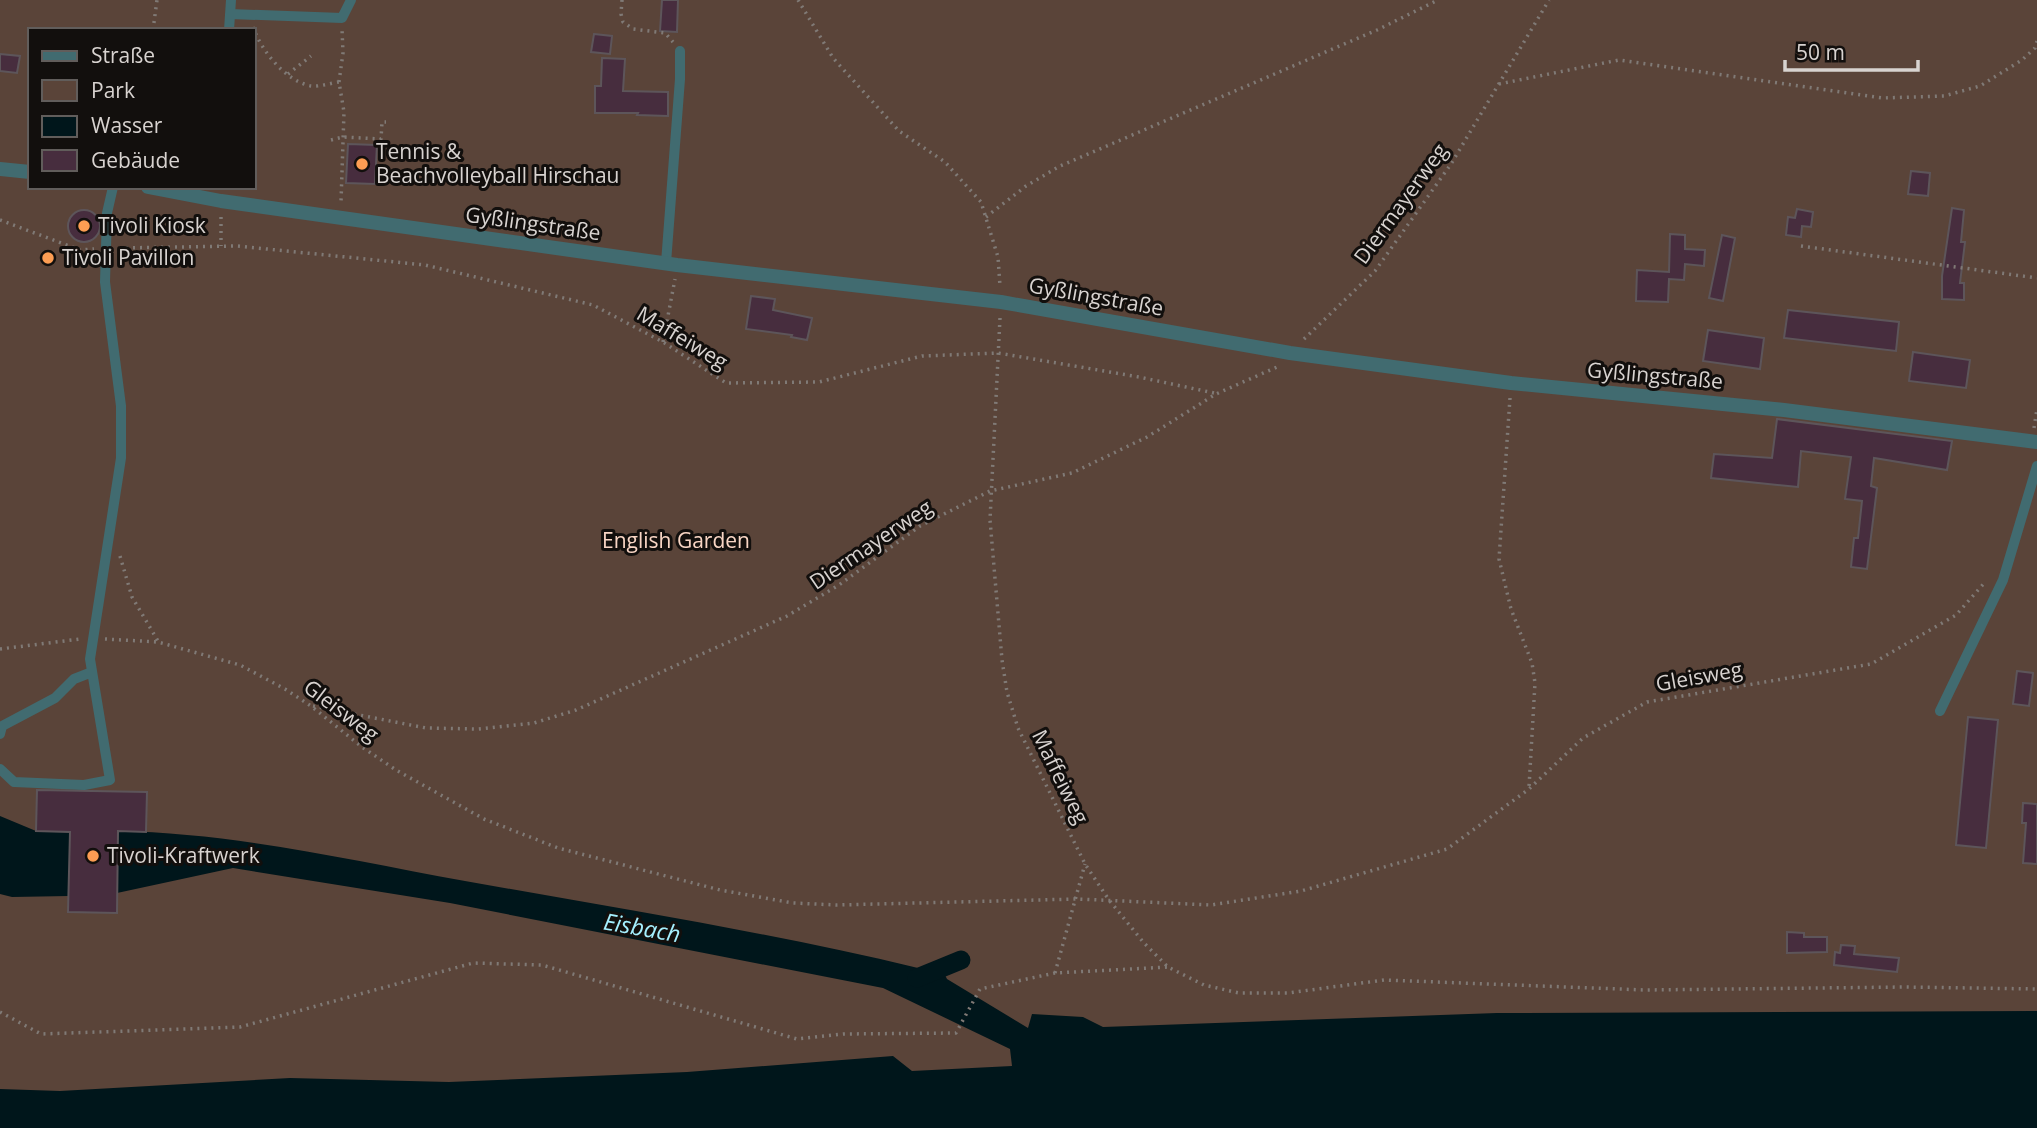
<svg xmlns="http://www.w3.org/2000/svg" width="2037" height="1128" viewBox="0 0 2037 1128" font-family="'Open Sans',sans-serif">
<style>
.green{fill:#5a4439;fill-rule:evenodd}
.water{fill:#00161b}
.lines{fill:none;stroke-linecap:round;stroke-linejoin:round}
.canal{stroke:#00161b;stroke-width:19}
.building{fill:#472d3e;stroke:#5d555a;stroke-width:2}
.path{stroke:#807a76;stroke-width:3.5;stroke-dasharray:2 5;stroke-linecap:butt}
.service{stroke:#416b70;stroke-width:10}
.minor{stroke:#416b70;stroke-width:14}
.poi-dot{fill:#fc9d53;stroke:#120f0d;stroke-width:2.5}
.labels{text-anchor:middle;stroke-width:6;stroke-linejoin:round;paint-order:stroke}
.poi-label{font-size:21px;fill:#d8d3d0;stroke:#120f0d;text-anchor:start}
.street-label{font-size:21px;fill:#d8d3d0;stroke:#120f0d}
.park-label{font-size:21px;fill:#f8d5c4;stroke:#120f0d}
.water-label{font-size:23px;font-style:italic;fill:#a5effe;stroke:#120f0d}
</style>
<rect width="100%" height="100%" fill="#2c2521"/>
<path class="green" d="M 0,0 L 2037,0 L 2037,1025 L 1012,1074 L 0,1099 ZM 30,30 L 254,30 L 254,187 L 30,187 Z"/>
<path class="water" d="M 0,816 L 36,831 L 70,832 L 69,896 L 12,897 L 0,894 Z
M 118,831 C 234,833 350,860 465,881 C 616,908 769,932 918,968 L 939,963 L 947,979 L 1028,1028 L 1032,1014 L 1083,1017 L 1103,1027 L 1497,1013 L 2037,1011 L 2037,1128 L 0,1128 L 0,1089 L 60,1091 L 290,1078 L 449,1082 L 687,1072 L 893,1056 L 912,1071 L 1012,1066 L 1010,1049 L 883,988 L 450,903 L 233,868 L 117,893 Z"/>
<g class="lines">
<path class="canal" d="M 917,978 L 961,960"/>
</g>
<path class="building" d="M 662,0 L 678,0 L 677,32 L 660,31 Z
M 594,34 L 612,36 L 610,54 L 591,52 Z
M 0,54 L 20,56 L 17,73 L 0,71 Z
M 602,58 L 625,59 L 623,91 L 668,92 L 668,116 L 637,115 L 638,113 L 595,113 L 595,86 L 601,86 Z
M 348,144 L 377,145 L 375,184 L 346,183 Z
M 1911,171 L 1930,173 L 1928,196 L 1908,194 Z
M 1952,208 L 1964,210 L 1961,242 L 1965,242 L 1960,283 L 1964,283 L 1964,300 L 1942,299 L 1942,276 Z
M 1797,209 L 1813,212 L 1811,227 L 1802,226 L 1801,237 L 1786,235 L 1788,217 L 1795,218 Z
M68 226a16 16 0 1 1 32 0a16 16 0 1 1-32 0Z
M 1670,234 L 1685,235 L 1685,249 L 1705,250 L 1704,266 L 1685,264 L 1684,280 L 1669,279 L 1668,302 L 1636,301 L 1637,270 L 1669,272 Z
M 1722,235 L 1735,238 L 1723,301 L 1709,298 Z
M 751,296 L 775,299 L 773,310 L 812,318 L 807,340 L 791,337 L 792,335 L 746,329 Z
M 1788,310 L 1899,322 L 1896,351 L 1784,338 Z
M 1708,330 L 1764,338 L 1760,369 L 1703,361 Z
M 1913,352 L 1970,360 L 1966,388 L 1909,381 Z
M 1777,419 L 1952,441 L 1947,470 L 1874,458 L 1871,486 L 1877,488 L 1867,569 L 1851,567 L 1854,538 L 1858,538 L 1862,501 L 1845,499 L 1851,457 L 1801,451 L 1798,487 L 1711,478 L 1714,454 L 1772,458 Z
M 2017,671 L 2033,673 L 2029,706 L 2013,704 Z
M 1968,717 L 1998,720 L 1986,848 L 1956,845 Z
M 37,790 L 147,792 L 146,832 L 118,831 L 117,913 L 68,912 L 70,832 L 36,831 Z
M 2023,803 L 2037,804 L 2037,864 L 2023,863 L 2026,823 L 2022,823 Z
M 1787,932 L 1804,933 L 1804,937 L 1827,937 L 1827,952 L 1787,953 Z
M 1841,945 L 1855,946 L 1854,954 L 1899,958 L 1897,972 L 1834,965 L 1835,952 L 1840,953 Z"/>
<g class="lines">
<path class="path" d="M 622,0 L 621,14 L 623,22 L 633,29 L 665,33 L 673,42
M 798,0 L 833,58 L 899,131 L 945,162 L 981,202 L 998,257 L 1000,286
M 253,27 C 261,50 285,81 311,86 C 319,87 331,83 339,82 L 344,112 L 341,202
M 153,30 L 157,0
M 288,74 L 311,56
M 339,82 L 343,53 L 342,29
M 1499,84 L 1619,60 L 1882,98 L 1944,96 L 1980,86 L 2022,60 L 2035,48 L 2037,41
M 331,140 L 343,137 L 381,139 L 382,122 L 386,122
M 221,217 L 221,246
M 986,217 L 1026,186 L 1060,166 L 1377,30 L 1438,0
M 0,220 L 80,250 L 94,249
M 1801,246 L 2037,278
M 119,248 L 237,246 L 425,265 L 593,305 L 663,342 L 726,383 L 819,382 L 922,356 L 998,353 L 1139,377 L 1214,393
M 1000,318 L 990,520 L 1002,660 L 1007,692 L 1018,728 L 1085,864 L 1109,900 L 1144,943 L 1168,967 L 1204,985 L 1239,993 L 1288,993 L 1384,980 L 1645,990 L 1905,987 L 2037,989
M 1304,339 L 1375,271 L 1451,164 L 1549,0
M 663,342 L 675,279
M 1510,398 L 1499,559 L 1511,609 L 1532,663 L 1535,683 L 1529,787
M 2034,428 L 2037,409
M 120,556 L 132,597 L 158,641
M 105,639 L 158,642 L 240,665 L 285,689 L 311,706 L 362,747 L 396,770 L 484,819 L 558,848 L 720,890 L 793,903 L 837,905 L 1077,899 L 1211,905 L 1301,891 L 1447,849 L 1529,789 L 1583,738 L 1647,702 L 1871,664 L 1956,615 L 1986,581
M 0,649 L 80,639
M 313,706 L 426,728 L 478,729 L 534,723 L 576,710 L 787,616 L 839,585 L 920,526 L 990,491 L 1072,473 L 1147,437 L 1216,394 L 1277,367
M 1055,973 L 1085,864
M 0,1012 L 41,1034 L 240,1027 L 473,963 L 542,965 L 797,1039 L 843,1034 L 956,1033 L 980,989 L 1055,973 L 1168,967"/>
<path class="service" d="M 230,14 L 342,18 L 351,0
M 229,30 L 231,0
M 666,263 L 680,79 L 680,51
M 1940,711 L 2003,580 L 2037,466
M 0,734 L 2,726 L 55,698 L 74,679 L 92,672
M 0,769 L 14,782 L 84,785 L 110,780 L 90,659 L 121,458 L 121,406 L 105,282 L 107,213 L 113,187"/>
<path class="minor" d="M 0,169 L 30,172
M 148,187 L 221,201 L 677,265 L 1001,302 L 1290,353 L 1511,383 L 1784,410 L 2037,442"/>
</g>
<g class="poi-dot">
<circle cx="362" cy="164" r="7"/>
<circle cx="84" cy="226" r="7"/>
<circle cx="48" cy="258" r="7"/>
<circle cx="93" cy="856" r="7"/>
</g>
<g class="labels">
<g class="poi-label">
<text x="376" y="159">Tennis &amp;<tspan x="376" dy="24">Beachvolleyball Hirschau</tspan></text>
<text x="98" y="233">Tivoli Kiosk</text>
<text x="62" y="265">Tivoli Pavillon</text>
<text x="107" y="863">Tivoli-Kraftwerk</text>
</g>
<g class="street-label">
<text transform="translate(1401 204) rotate(-54)" y="7">Diermayerweg</text>
<text transform="translate(533 224) rotate(8)" y="7">Gyßlingstraße</text>
<text transform="translate(1096 297) rotate(10)" y="7">Gyßlingstraße</text>
<text transform="translate(682 338) rotate(31)" y="7">Maffeiweg</text>
<text transform="translate(1655 376) rotate(5)" y="7">Gyßlingstraße</text>
<text transform="translate(871 545) rotate(-34)" y="7">Diermayerweg</text>
<text transform="translate(1699 677) rotate(-10)" y="7">Gleisweg</text>
<text transform="translate(341 711) rotate(37)" y="7">Gleisweg</text>
<text transform="translate(1060 777) rotate(64)" y="7">Maffeiweg</text>
</g>
<g class="park-label">
<text x="676" y="548">English Garden</text>
</g>
<g class="water-label">
<text transform="translate(642 928) rotate(10)" y="8">Eisbach</text>
</g>
</g>
<rect x="28" y="28" width="228" height="161" fill="#120f0d" stroke="#615d5b" stroke-width="2"/>
<rect x="42" y="51" width="35" height="10" fill="#416b70" stroke="#615d5b" stroke-width="2"/>
<text x="91" y="63" font-size="21" fill="#d8d3d0">Straße</text>
<rect x="42" y="80" width="35" height="21" fill="#5a4439" stroke="#615d5b" stroke-width="2"/>
<text x="91" y="98" font-size="21" fill="#d8d3d0">Park</text>
<rect x="42" y="116" width="35" height="21" fill="#00161b" stroke="#615d5b" stroke-width="2"/>
<text x="91" y="133" font-size="21" fill="#d8d3d0">Wasser</text>
<rect x="42" y="150" width="35" height="21" fill="#472d3e" stroke="#615d5b" stroke-width="2"/>
<text x="91" y="168" font-size="21" fill="#d8d3d0">Gebäude</text>
<path d="M1785 60v10h133v-10" fill="none" stroke="#d8d3d0" stroke-width="3.5"/>
<text x="1796" y="60" font-size="21" fill="#d8d3d0" stroke="#120f0d" stroke-width="5" paint-order="stroke">50 m</text>
</svg>
